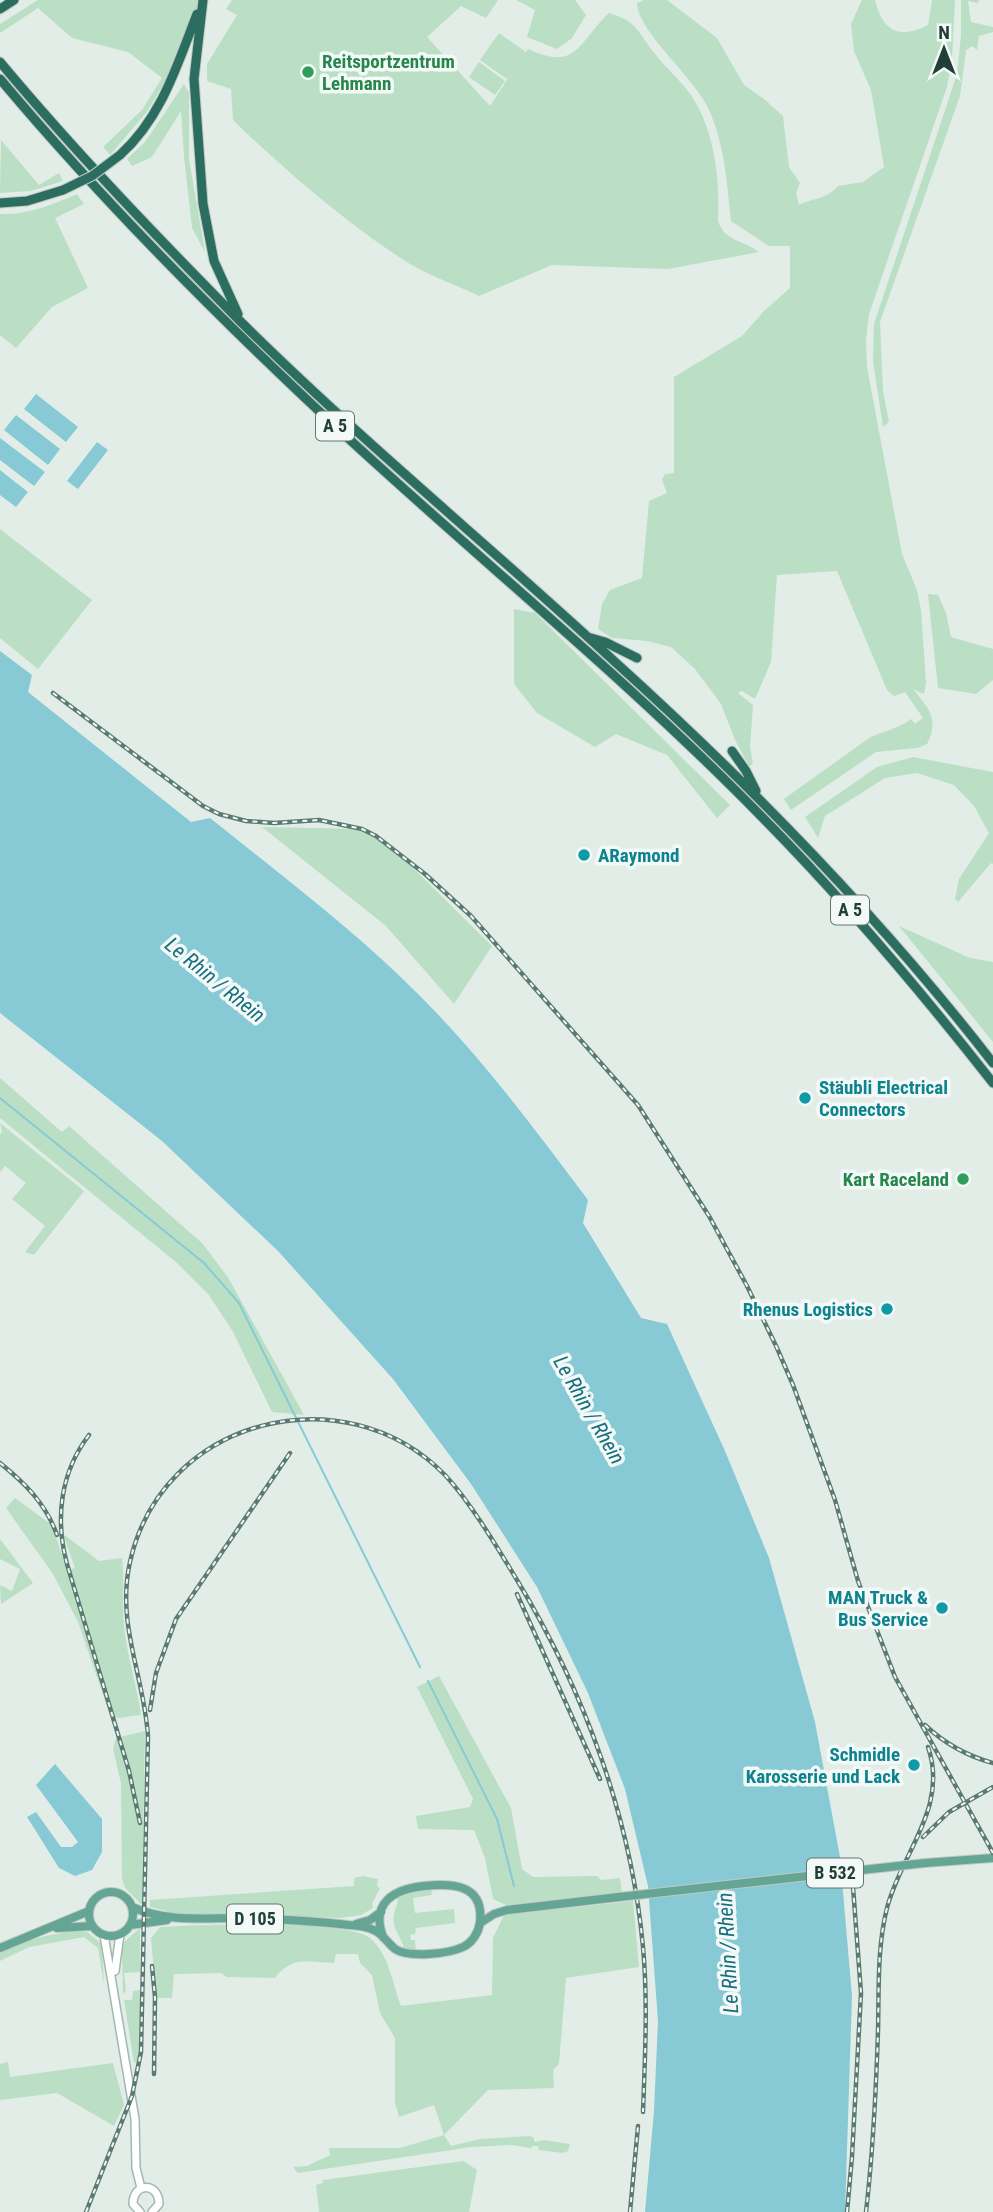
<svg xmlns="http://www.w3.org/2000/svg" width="993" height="2212" viewBox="0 0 993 2212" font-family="'Roboto Condensed',sans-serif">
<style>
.green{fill:#badfc4}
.water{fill:#87cad5}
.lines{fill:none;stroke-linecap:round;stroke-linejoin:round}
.stream{stroke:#87cad5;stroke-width:2}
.secondary-casing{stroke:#a0b9b0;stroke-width:10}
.primary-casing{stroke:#c1c9c7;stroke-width:10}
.motorway-casing{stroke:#c1c9c7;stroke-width:11}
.secondary{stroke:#fff;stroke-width:7}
.primary{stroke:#64a594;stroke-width:8}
.motorway{stroke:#2b6d5f;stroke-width:9}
.rail-casing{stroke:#5b7b72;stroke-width:4.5}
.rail{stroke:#f3f9f6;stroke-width:2;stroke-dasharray:5;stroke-linecap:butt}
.primary-bridge-casing{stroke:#c1c9c7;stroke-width:10;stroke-linecap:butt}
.motorway-bridge-casing{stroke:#c1c9c7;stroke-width:11;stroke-linecap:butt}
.primary-bridge{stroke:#64a594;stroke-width:8}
.motorway-bridge{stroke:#2b6d5f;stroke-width:9}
.leisure-dot{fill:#2e9e5b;stroke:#f3f9f6;stroke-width:2.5}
.culture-dot{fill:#0f9aa8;stroke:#f3f9f6;stroke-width:2.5}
.labels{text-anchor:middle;stroke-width:7;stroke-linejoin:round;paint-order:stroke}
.shield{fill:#f3f9f6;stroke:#607770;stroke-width:2}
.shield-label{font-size:18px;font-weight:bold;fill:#213f37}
.leisure-label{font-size:19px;font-weight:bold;fill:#27864d;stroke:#f3f9f6;text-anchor:start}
.culture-label{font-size:19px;font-weight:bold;fill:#0d838f;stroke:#f3f9f6;text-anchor:end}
.water-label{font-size:21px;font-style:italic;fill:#176e7f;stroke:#f3f9f6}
</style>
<rect width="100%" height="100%" fill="#e2ede8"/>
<path class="green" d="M 38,0 L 200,0 L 181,55 L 146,113 L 110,155 L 103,147 L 142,110 L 162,78 L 128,52 L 72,38 L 38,8 L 0,33 L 0,24 Z
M 232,0 L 498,0 L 486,18 L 461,6 L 427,37 L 490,106 L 509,77 L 507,79 L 480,60 L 499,33 L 526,52 L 528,49 C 578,72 578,42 609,13 C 639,22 637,32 655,54 C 666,68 681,81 691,95 C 715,131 720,180 718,221 C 725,242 744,240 759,252 L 668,269 L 552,265 L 479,296 C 454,284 425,274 402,259 C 345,222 281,167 233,120 L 231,89 L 207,81 L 207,64 L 237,15 L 226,9 Z
M 516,0 L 575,0 L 586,15 L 572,38 L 557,49 L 527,37 L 535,10 Z
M 644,0 L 667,0 L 717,38 L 744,85 L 764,99 L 783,116 L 789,167 L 800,183 L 796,193 L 799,205 C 815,197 826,200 838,186 L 863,182 L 884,167 L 871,90 L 854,51 L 851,24 L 862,0 L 875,0 C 883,31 898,40 928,25 L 932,0 L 955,0 L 952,59 L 947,87 L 869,314 L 866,340 L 867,367 L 902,554 L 917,590 L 921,610 L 926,683 L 924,694 L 913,689 C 928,708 940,719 927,744 L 917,748 L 876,752 L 791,810 L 784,799 L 869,738 C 883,731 898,729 911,719 L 915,724 L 923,718 L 905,692 L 894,696 L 887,690 L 837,571 L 777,575 L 771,662 L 755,699 L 742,691 L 738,693 L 753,705 L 750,747 L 753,764 L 749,766 L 735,740 L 721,704 L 695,669 L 671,647 L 647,641 L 612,638 L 598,629 L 602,604 L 610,590 L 642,578 L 649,501 L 667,493 L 662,480 L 665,474 L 674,473 L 674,377 L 742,336 L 764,311 L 790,288 L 790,246 L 769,246 L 731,221 C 727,183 725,146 709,110 C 697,80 637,31 637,3 Z
M 961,0 L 979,0 L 978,3 L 968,1 L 971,22 L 993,27 L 993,32 L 979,36 L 977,50 L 972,46 L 966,50 L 960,96 L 880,322 L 883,391 L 889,422 L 883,427 L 873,361 L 874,324 L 957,74 L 961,35 Z
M 479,62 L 505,81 L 495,95 L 469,77 Z
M 184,84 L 189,93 L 189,159 L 205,252 L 192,228 L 184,157 L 181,111 L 152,157 L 132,166 L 127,159 L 145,142 Z
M 1,140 L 39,185 L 59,173 L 63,181 L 31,191 L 0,193 Z
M 77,194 L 84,204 L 55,218 L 88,288 L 52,307 L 16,348 L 0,335 L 0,214 C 27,215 52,205 77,194 Z
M 0,529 L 92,600 L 38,669 L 0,638 Z
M 928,594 L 938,595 L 946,613 L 951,637 L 993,649 L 993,680 L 976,694 L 938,688 Z
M 514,609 L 535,613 L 730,805 L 717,818 L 667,755 L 616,734 L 595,747 L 537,713 L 514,684 Z
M 913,757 L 993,772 L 993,864 L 991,863 L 958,902 L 955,899 L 959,879 L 989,833 L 974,806 L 954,785 L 917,773 L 885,778 L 825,816 L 818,838 L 805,817 L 877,767 Z
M 262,827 L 364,829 L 408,863 L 492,946 L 454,1004 L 386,926 Z
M 899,926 L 970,958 L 993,962 L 993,1042 Z
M 0,1078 L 62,1132 L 69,1126 L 203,1244 L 229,1279 L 304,1415 L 272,1412 L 233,1332 L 209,1295 L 177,1263 L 0,1118 Z
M 0,1123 L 84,1191 L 34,1255 L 25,1252 L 45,1226 L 12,1199 L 26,1183 L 5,1166 L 0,1172 L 0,1135 L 2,1132 Z
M 15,1498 L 52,1525 L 67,1570 L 75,1568 L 63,1534 L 99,1561 L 122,1558 C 125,1583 121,1608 125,1634 C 129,1662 137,1688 141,1715 L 118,1718 L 110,1715 L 78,1622 L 53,1574 L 6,1508 Z
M 0,1539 L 33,1583 L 1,1604 L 0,1585 L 12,1591 L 20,1569 L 0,1559 Z
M 439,1676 L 511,1808 L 522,1869 L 533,1877 L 597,1876 L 601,1880 L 620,1878 L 622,1892 L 506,1905 L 493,1899 L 485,1858 L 474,1830 L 418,1829 L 416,1816 L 470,1807 L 473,1799 L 417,1687 Z
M 145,1731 L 142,1905 L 125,1888 L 122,1879 L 121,1783 L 113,1749 L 116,1738 Z
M 363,1876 L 378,1879 L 377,1886 L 380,1888 L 372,1904 L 373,1908 L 361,1915 L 341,1918 L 180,1914 L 150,1907 L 150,1900 L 354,1886 L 354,1878 Z
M 431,1887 L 432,1895 L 413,1898 L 415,1913 L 454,1909 L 455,1923 L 416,1928 L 415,1934 L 410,1935 L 411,1940 L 415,1940 L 416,1951 L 404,1950 C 403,1939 395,1933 394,1923 C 392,1912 399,1904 398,1894 Z
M 633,1901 L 639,1967 L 566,1978 L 559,2064 L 553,2070 L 554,2088 L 488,2090 L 444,2135 L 451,2146 L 480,2139 L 530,2136 L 534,2138 L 534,2142 L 544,2140 L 570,2144 L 568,2151 L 563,2153 L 539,2150 L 538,2146 L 533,2146 L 531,2148 L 512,2145 L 471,2147 L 298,2173 L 293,2167 L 307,2166 L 330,2155 L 329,2148 L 400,2148 L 444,2135 L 434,2105 L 399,2117 L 395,2103 L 395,2038 L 380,2013 L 372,1975 L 360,1963 L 358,1954 L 336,1954 L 334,1963 C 307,1962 293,1955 275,1978 L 226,1977 L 222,1973 L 174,1974 L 172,1998 L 156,1998 L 151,1938 L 160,1927 C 194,1924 349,1920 370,1938 C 389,1954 393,1985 401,2006 L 492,1995 L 493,1938 L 504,1915 Z
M 140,1928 L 140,1972 L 124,1973 L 126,1991 L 123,1994 L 122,1954 L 124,1942 Z
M 77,1931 L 87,1932 L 102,1944 L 104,1984 L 98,1948 L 84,1937 L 29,1947 L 0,1961 L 0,1953 C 27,1940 47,1934 77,1931 Z
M 140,1990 L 140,2046 L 138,2060 L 134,2063 L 124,2000 L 132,2000 L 133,1991 Z
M 8,2062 L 10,2077 L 113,2063 L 124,2105 L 114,2126 L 57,2093 L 0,2100 L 0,2064 Z
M 463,2161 L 477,2170 L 469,2212 L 319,2212 L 316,2185 L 323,2183 L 323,2180 Z"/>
<path class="water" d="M 36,394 L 78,427 L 66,442 L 24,409 Z
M 16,415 L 60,449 L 48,465 L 4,430 Z
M 0,438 L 45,472 L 34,486 L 0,460 Z
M 97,442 L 108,450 L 78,489 L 67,481 Z
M 0,470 L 28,492 L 16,507 L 0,495 Z
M 0,651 L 32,675 L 28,692 L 191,822 L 210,818 C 282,876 357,932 422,998 C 484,1060 535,1130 588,1200 L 583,1223 L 641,1318 L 667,1324 L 725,1451 L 769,1558 L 815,1722 L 840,1857 L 852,1996 L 845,2212 L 645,2212 L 654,2111 L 658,2021 L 648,1886 L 625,1789 L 588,1693 L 537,1587 L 471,1484 L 393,1379 L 278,1251 L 162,1141 L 0,1013 Z
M 55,1764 L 102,1819 L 102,1852 L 92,1870 L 75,1876 L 59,1868 L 27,1817 L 36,1812 L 61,1847 L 72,1847 L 78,1842 L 36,1785 Z"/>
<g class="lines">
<path class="stream" d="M 0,1098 L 204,1263 L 239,1303 L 420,1667
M 428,1681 L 497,1819 L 514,1886"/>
<defs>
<path id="secondary" d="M 104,1935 L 135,2119 L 136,2168 L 141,2188
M 115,1971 L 120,1934
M 140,2212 L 133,2204 C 133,2182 159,2182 159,2204 L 152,2212"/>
<path id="primary" d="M 925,1863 L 993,1858
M89 1914a22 22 0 1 1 44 0a22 22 0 1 1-44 0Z
M 132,1907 C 166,1922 201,1918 237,1918 C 274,1919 312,1921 349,1925 C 359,1926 372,1927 380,1934 C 385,1938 389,1944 395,1949 C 409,1958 448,1954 463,1947 C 472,1943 479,1932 480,1922 C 484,1884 452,1883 424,1886 C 395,1889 370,1902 383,1937
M 480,1923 L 494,1914 L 507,1910 L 619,1897
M 356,1924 L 370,1920 L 381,1912
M 130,1925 L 167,1920
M 57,1928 L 92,1926
M 0,1948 L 89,1911"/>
<path id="motorway" d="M 203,0 L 194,79 L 203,204 L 214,261 L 238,314
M 0,9 L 14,0
M 0,62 C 76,153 158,238 241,322 C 360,440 491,547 614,661 C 751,785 880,917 993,1063
M 0,79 C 104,203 218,317 336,427 C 476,557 626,678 760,815 C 844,900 920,990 993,1083
M 120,155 C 162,117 177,65 197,14
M 0,203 L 27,201 L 63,190
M 591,638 L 605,642 L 637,658
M 732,751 L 746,771 L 756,791"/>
</defs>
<use href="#secondary" class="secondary-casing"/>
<use href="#primary" class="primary-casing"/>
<use href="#motorway" class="motorway-casing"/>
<use href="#secondary" class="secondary"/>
<use href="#primary" class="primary"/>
<use href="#motorway" class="motorway"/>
<defs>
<path id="rail" d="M 53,693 L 203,806 L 219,814 L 246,821 L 274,823 L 319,820 L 362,829 L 376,836 L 425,874 L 471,916 L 638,1105 L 709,1216 L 747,1286 L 777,1348 L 793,1385 L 835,1500 L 858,1581 L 895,1677 L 993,1853
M 89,1435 C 60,1473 55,1519 67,1564 L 129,1771 L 140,1823
M 0,1463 C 25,1483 46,1504 57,1535
M 517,1594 L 600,1779
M 150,1710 L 156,1673 L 176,1619 L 290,1453
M 925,1725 C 944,1743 967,1756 993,1763
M 923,1837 L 949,1812 L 993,1787
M 152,1966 L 155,1997 L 154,2074
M 86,2212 L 132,2096 L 141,2052 L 148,1736 C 144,1675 116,1624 130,1562 C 162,1418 344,1372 445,1475 C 471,1503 497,1547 517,1580 C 584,1691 631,1817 643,1947 C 648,2002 645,2057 643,2112
M 630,2212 L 638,2126
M 847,2212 L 852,2157 L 861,1993 L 853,1887
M 866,2212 C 873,2152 876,2092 878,2031 C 879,1991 877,1947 887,1908 C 901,1853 949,1808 928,1747"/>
</defs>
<use href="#rail" class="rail-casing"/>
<use href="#rail" class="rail"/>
<defs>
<path id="primary-bridge" d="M 619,1897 L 925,1863"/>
<path id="motorway-bridge" d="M 63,190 L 92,176 L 120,155"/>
</defs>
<use href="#primary-bridge" class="primary-bridge-casing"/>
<use href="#motorway-bridge" class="motorway-bridge-casing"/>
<use href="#primary-bridge" class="primary-bridge"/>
<use href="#motorway-bridge" class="motorway-bridge"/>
</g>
<g class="leisure-dot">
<circle cx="308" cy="72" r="7"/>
<circle cx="963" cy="1179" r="7"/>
</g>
<g class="culture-dot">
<circle cx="584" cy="855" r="7"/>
<circle cx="805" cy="1098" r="7"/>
<circle cx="887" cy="1309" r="7"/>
<circle cx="942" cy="1608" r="7"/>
<circle cx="914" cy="1765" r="7"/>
</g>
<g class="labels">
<g class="shield">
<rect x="316" y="411.5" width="38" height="29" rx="5"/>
<rect x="831" y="895.5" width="38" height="29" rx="5"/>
<rect x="807" y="1858.5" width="56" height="29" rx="5"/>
<rect x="227" y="1904.5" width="56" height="29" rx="5"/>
</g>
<g class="shield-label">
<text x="335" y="432">A 5</text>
<text x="850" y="916">A 5</text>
<text x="835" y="1879">B 532</text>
<text x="255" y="1925">D 105</text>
</g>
<g class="leisure-label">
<text x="322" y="68">Reitsportzentrum<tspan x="322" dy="22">Lehmann</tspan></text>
<text x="949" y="1186" text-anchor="end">Kart Raceland</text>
</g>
<g class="culture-label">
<text x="598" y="862" text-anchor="start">ARaymond</text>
<text x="819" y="1094" text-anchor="start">Stäubli Electrical<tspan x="819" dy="22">Connectors</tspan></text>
<text x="873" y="1316">Rhenus Logistics</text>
<text x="928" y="1604">MAN Truck &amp;<tspan x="928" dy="22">Bus Service</tspan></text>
<text x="900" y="1761">Schmidle<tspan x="900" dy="22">Karosserie und Lack</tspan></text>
</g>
<g class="water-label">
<text transform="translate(215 980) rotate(39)" y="7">Le Rhin / Rhein</text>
<text transform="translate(589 1410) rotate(60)" y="7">Le Rhin / Rhein</text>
<text transform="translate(728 1953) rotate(-93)" y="7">Le Rhin / Rhein</text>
</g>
</g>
<g transform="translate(944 49)" stroke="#f3f9f6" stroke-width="5" paint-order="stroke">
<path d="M0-5L12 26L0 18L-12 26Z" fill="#213f37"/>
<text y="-10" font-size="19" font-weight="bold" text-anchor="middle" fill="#213f37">N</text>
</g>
</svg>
